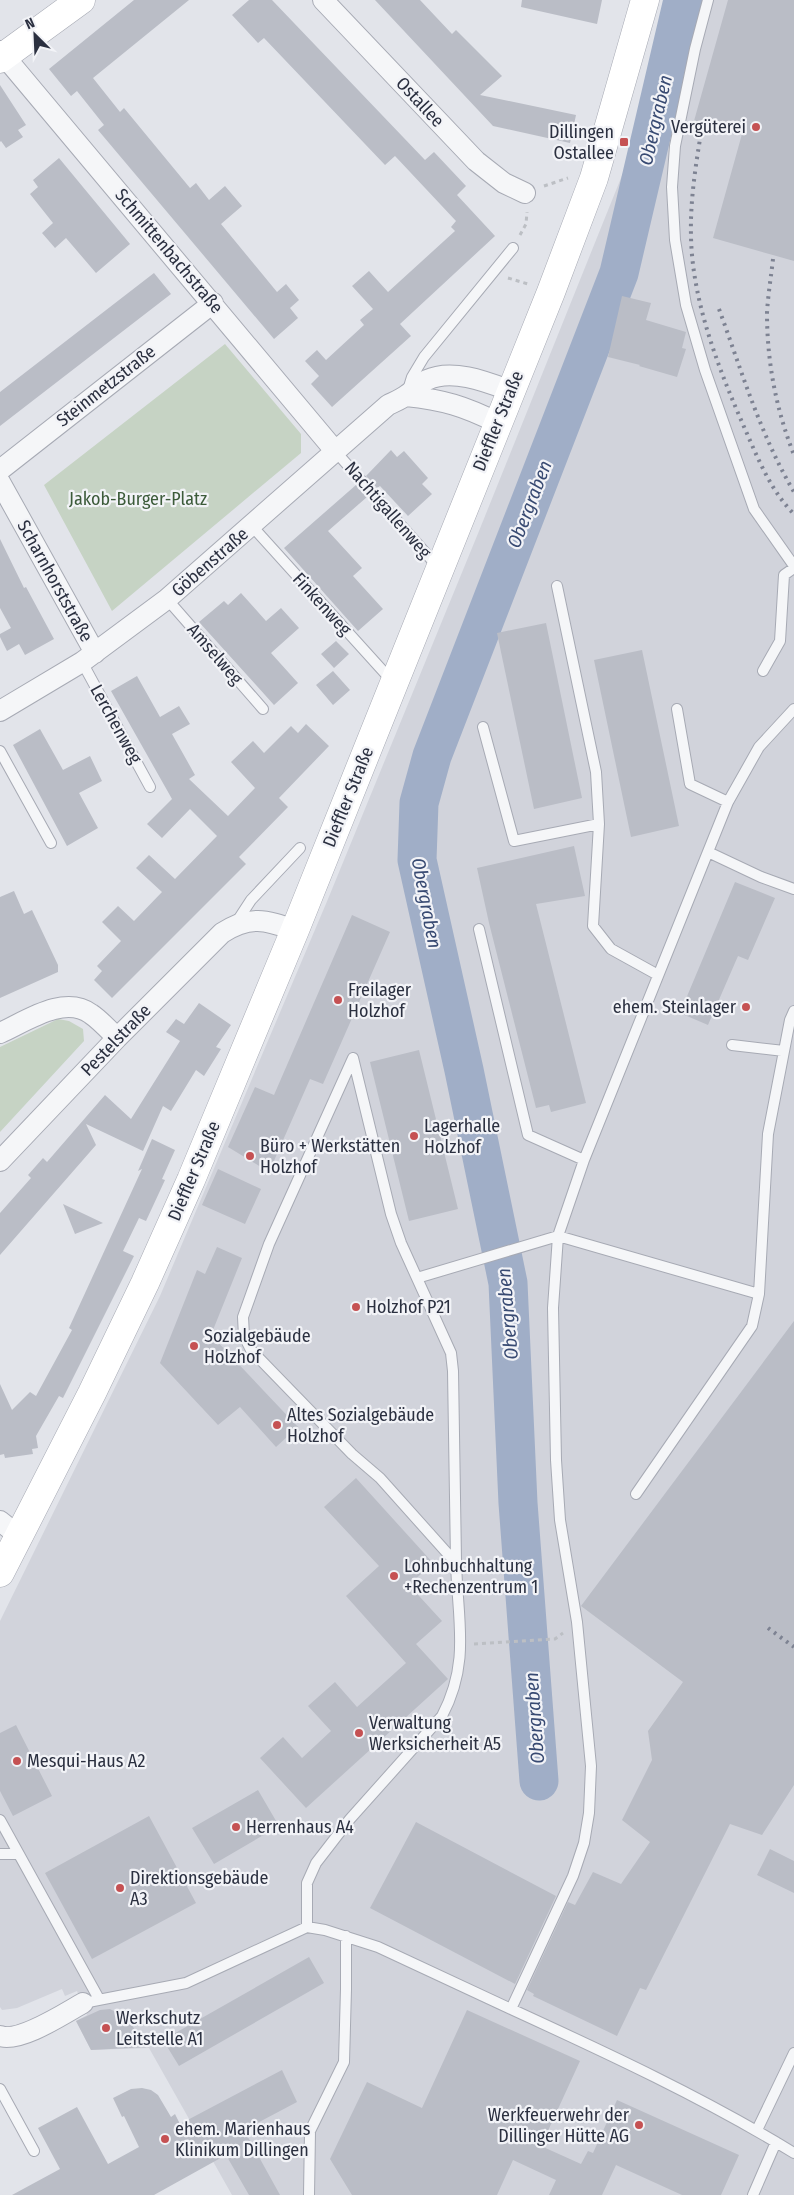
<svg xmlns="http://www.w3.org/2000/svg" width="794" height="2195" viewBox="0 0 794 2195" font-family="'Fira Sans Condensed',sans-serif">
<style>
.built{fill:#d1d3db}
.green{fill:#c6d3c4}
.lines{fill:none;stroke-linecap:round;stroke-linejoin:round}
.river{stroke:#a0aec7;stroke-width:39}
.building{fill:#babdc6}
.lane-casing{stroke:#a7aab4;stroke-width:12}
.street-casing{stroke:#a7aab4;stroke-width:22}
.secondary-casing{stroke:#a7aab4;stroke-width:29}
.path{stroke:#bcbfc4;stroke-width:3;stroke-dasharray:4 4;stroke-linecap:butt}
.lane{stroke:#f5f6f8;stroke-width:10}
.street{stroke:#f5f6f8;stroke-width:20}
.secondary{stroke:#fff;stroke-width:28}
.rail{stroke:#7d8292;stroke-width:4;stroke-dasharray:2.5 5;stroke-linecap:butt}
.poi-dot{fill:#c55153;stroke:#f2f3f7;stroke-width:2}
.labels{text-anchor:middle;stroke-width:4.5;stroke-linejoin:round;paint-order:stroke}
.street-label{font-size:18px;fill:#2b3040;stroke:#f2f3f7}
.poi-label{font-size:18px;fill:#2b3040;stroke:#f2f3f7;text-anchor:start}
.park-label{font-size:18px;fill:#3c5b3a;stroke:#f2f3f7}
.water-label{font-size:19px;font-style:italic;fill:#384a72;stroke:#f2f3f7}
</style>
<rect width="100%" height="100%" fill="#e2e4ea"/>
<path class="built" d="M 667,0 L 794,0 L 794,2195 L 232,2195 L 149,2048 L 91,2050 L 76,2021 L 87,2015 L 77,1991 L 65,1996 L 62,1989 L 17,2008 L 2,2010 L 0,2007 L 0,1621 L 160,1296 L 328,899 L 479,531 L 627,163 Z"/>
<path class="green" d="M 225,344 L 301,434 L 301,453 L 112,611 L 44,485 Z
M 58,1019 L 69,1021 L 83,1029 L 84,1041 L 0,1132 L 0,1047 Z"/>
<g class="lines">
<path class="river" d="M 539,1781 L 518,1503 L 508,1283 L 464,1070 L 417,860 L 419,803 L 432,756 L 619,273 L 683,0"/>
</g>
<path class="building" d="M 134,0 L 189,0 L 93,78 L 120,112 L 124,108 L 190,188 L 196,183 L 209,200 L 225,186 L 242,206 L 221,224 L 277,292 L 286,284 L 299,300 L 290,308 L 298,318 L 274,339 L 98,130 L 104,125 L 77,91 L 71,96 L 49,69 Z
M 249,0 L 272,0 L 425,160 L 434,152 L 466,186 L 457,195 L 495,236 L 400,324 L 411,336 L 332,407 L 311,384 L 319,376 L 305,361 L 317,350 L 326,360 L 364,325 L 360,320 L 373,309 L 352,286 L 369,271 L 388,292 L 455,231 L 451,227 L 456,221 L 395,156 L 385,165 L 264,38 L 258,43 L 232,15 Z
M 375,0 L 420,0 L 452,34 L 456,30 L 502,76 L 480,95 L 576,115 L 570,143 L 493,126 Z
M 522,0 L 602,0 L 597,24 L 521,7 Z
M 728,0 L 794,0 L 794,261 L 713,238 L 742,134 L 694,121 Z
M 0,85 L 26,125 L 18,130 L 23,137 L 6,148 L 1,141 L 0,142 Z
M 59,158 L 130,244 L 96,273 L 66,238 L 55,248 L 42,233 L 53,223 L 30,194 L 38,187 L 33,180 Z
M 154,273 L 171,294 L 0,426 L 0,392 Z
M 622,296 L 651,303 L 646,320 L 686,332 L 682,348 L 686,349 L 677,377 L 639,366 L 640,365 L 608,357 Z
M 391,450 L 397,457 L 404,451 L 428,478 L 422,484 L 432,494 L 408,516 L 380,486 L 377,488 L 366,476 Z
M 356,485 L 367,497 L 328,531 L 362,568 L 353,576 L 383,609 L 358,631 L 284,548 Z
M 0,539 L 24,588 L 26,587 L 54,639 L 25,655 L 19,644 L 7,651 L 0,637 L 0,634 L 11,628 L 0,608 Z
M 241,593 L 266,621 L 281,608 L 299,628 L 271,653 L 298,683 L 274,705 L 199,622 L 224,601 L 228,605 Z
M 546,623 L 582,798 L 534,809 L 497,633 Z
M 336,641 L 349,654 L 334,668 L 321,654 Z
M 642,650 L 679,826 L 631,837 L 594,660 Z
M 333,671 L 350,690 L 333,705 L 316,685 Z
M 137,676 L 160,717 L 179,706 L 190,724 L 172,734 L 195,775 L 189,779 L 228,816 L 255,788 L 231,762 L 253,741 L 264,753 L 291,726 L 298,733 L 306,724 L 329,746 L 279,798 L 288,807 L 239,857 L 246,864 L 112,998 L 94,980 L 102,971 L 97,966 L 121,941 L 102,922 L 118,906 L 134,921 L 162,892 L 136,868 L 149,855 L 175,879 L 217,836 L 190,809 L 162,838 L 147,824 L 172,799 L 111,691 Z
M 40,729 L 63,770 L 90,756 L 102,781 L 79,793 L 98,828 L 67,846 L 13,745 Z
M 574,846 L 585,896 L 536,904 L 586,1103 L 551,1112 L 549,1105 L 536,1108 L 489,923 L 477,868 Z
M 735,882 L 775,898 L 748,960 L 738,956 L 708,1025 L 680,1013 Z
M 14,891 L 24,914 L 32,910 L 58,965 L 58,972 L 0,998 L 0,897 Z
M 352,915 L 390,932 L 323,1084 L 310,1079 L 269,1172 L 228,1147 L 255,1087 L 274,1095 Z
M 199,1003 L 231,1025 L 216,1047 L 221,1049 L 204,1076 L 196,1070 L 171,1111 L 163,1106 L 143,1151 L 86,1124 L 96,1145 L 0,1255 L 0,1213 L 31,1178 L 28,1175 L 43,1158 L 47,1162 L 105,1095 L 131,1119 L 180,1041 L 166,1032 L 176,1019 L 184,1024 Z
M 419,1050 L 458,1209 L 409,1221 L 370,1062 Z
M 152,1139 L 175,1150 L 162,1179 L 165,1180 L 146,1221 L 139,1218 L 123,1251 L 134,1256 L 63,1398 L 59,1396 L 36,1436 L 38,1448 L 32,1449 L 33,1454 L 5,1458 L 4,1454 L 0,1455 L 0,1384 L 12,1410 L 30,1392 L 36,1396 L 72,1330 L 69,1328 L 142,1169 L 138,1171 Z
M 218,1169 L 261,1189 L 245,1224 L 202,1205 Z
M 63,1204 L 103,1223 L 75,1234 Z
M 217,1247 L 242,1258 L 211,1335 L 298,1427 L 276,1447 L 240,1407 L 218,1425 L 160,1363 L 197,1270 L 205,1274 Z
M 794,1321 L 794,1785 L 762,1835 L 730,1824 L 646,1990 L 640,1988 L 617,2036 L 533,1996 L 534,1994 L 527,1990 L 568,1902 L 575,1905 L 593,1872 L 621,1884 L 650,1842 L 622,1820 L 652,1760 L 648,1731 L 683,1682 L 581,1606 Z
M 356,1478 L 433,1563 L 409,1585 L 442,1621 L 416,1644 L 448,1679 L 306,1808 L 260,1758 L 283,1737 L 302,1758 L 331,1731 L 308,1706 L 335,1682 L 357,1707 L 406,1663 L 346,1596 L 379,1566 L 324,1507 Z
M 16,1725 L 52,1796 L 13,1816 L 0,1791 L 0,1733 Z
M 258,1790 L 279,1826 L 214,1864 L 192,1828 Z
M 149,1816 L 196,1903 L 92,1959 L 45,1873 Z
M 416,1822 L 556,1896 L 515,1984 L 370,1908 Z
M 770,1849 L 794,1861 L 794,1893 L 757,1875 Z
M 309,1957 L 324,1983 L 179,2066 L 163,2040 Z
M 110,2009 L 125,2017 L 149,2047 L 91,2050 L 76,2021 L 100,2010 Z
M 467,2010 L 580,2061 L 541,2146 L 581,2164 L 588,2151 L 593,2153 L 617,2100 L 739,2155 L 721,2195 L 682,2195 L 616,2165 L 602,2195 L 549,2195 L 556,2180 L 513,2160 L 497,2195 L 352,2195 L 330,2159 L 367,2082 L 422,2108 Z
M 282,2070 L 297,2102 L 244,2130 L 280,2195 L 249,2195 L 226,2155 L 154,2195 L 12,2195 L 60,2169 L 38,2128 L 77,2107 L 108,2164 L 139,2147 L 124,2116 L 122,2117 L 113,2098 L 131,2089 L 142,2088 L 151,2090 L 158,2095 L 171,2117 L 175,2114 L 180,2124 Z"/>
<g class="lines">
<defs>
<path id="lane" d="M 708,0 L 695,49 L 675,146 L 672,187 L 675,240 L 686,305 L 705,370 L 754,509 L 794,566
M 408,390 L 412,377 L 424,357 L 513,248
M 336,452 L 438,567
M 252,526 L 392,681
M 557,586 L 596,772 L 599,824 L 593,926 L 611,949 L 658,975
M 167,599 L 263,709
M 82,662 L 150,787
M 763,671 L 780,641 L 784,575 L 794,568
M 677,709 L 690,784 L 728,802
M 483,727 L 514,841 L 599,824
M 0,751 L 51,843
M 708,852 L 761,877 L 794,889
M 236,923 L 251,900 L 300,848
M 479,929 L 528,1135 L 584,1160
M 732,1045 L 784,1051
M 353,1058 L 269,1244 L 243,1317 L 244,1336 L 251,1350 L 352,1454 L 380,1478 L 456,1563
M 417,1278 L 558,1236 L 759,1294
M 636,1494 L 752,1326 L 759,1294 L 768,1134 L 790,1020 L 794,1011
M 0,1820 L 99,1999
M 0,1854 L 18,1854
M 307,1927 L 307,1883 L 316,1863 L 350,1819 L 442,1716 C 471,1661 457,1619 456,1560 C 455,1497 454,1434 453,1371 L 451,1353 L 401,1243 L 391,1214 L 353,1058
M 83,2003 L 186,1983 L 307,1927 L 325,1930 L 378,1947 L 511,2009 L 573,1876 L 584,1843 L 589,1813 L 591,1766 L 577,1622 L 560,1520 L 556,1460 L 553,1308 L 558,1236 L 584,1160 L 728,802 L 759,747 L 794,709
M 511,2009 C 607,2053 704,2098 794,2153
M 0,2089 L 34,2151
M 757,2130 L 794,2053
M 309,2195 L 310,2131 L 344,2062 L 346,1989 L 346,1936
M 753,2195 L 776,2142"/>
<path id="street" d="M 323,0 L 476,161 L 504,183 L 525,193
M 0,51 L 336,452
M 406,396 C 444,400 464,406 498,423
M 0,470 L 213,303
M 0,482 L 95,653
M 0,711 L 82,662 L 167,599 L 388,405 C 394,402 402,399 408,394 C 414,390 420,383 427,380 C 452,368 487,382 511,391
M 0,1033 C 25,1022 64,994 91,1014 C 100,1020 109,1030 117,1038
M 0,1161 L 117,1038 L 222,933 C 250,915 265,920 295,930
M 0,1521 L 20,1537
M 0,2036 C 20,2043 65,2013 83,2003"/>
<path id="secondary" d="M 0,59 L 81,0
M 0,1573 L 92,1393 L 145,1283 L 191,1180 L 295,930 L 551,292 L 594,178 L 645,0"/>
</defs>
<use href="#lane" class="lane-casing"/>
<use href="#street" class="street-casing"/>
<use href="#secondary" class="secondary-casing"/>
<path class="path" d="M 544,186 L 568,178
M 520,235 L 526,224 L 527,212
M 508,278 L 528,284
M 474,1644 L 555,1639 L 563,1633"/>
<use href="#lane" class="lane"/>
<use href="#street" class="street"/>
<use href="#secondary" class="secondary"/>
<path class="rail" d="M 702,127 C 696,163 690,200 691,236 C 692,301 719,370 745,429 C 758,459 771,491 794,514
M 773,259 C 771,277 768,295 767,313 C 767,362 776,409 794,455
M 719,309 C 742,372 760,434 794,492
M 768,1628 L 794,1647"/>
</g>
<g class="poi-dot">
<circle cx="756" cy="127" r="5"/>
<rect x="619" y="137" width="10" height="10" rx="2.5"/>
<circle cx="338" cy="1000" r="5"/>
<circle cx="746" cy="1007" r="5"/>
<circle cx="414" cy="1136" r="5"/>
<circle cx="250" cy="1156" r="5"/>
<circle cx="356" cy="1307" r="5"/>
<circle cx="194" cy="1346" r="5"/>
<circle cx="277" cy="1425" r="5"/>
<circle cx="394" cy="1576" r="5"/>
<circle cx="359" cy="1733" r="5"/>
<circle cx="17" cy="1761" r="5"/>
<circle cx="236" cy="1827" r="5"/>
<circle cx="120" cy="1888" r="5"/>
<circle cx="106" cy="2028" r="5"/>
<circle cx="639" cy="2125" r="5"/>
<circle cx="165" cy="2139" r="5"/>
</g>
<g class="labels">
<g class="street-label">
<text transform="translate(420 102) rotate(47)" y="6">Ostallee</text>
<text transform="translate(169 251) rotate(50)" y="6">Schmittenbachstraße</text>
<text transform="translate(106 386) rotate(-38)" y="6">Steinmetzstraße</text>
<text transform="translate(498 421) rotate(-68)" y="6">Dieffler Straße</text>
<text transform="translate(388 510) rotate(49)" y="6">Nachtigallenweg</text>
<text transform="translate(210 562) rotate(-41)" y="6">Göbenstraße</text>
<text transform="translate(55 581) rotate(61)" y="6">Scharnhorststraße</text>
<text transform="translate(322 604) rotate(48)" y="6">Finkenweg</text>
<text transform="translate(215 654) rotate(49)" y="6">Amselweg</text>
<text transform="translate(116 724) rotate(61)" y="6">Lerchenweg</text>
<text transform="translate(348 797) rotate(-68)" y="6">Dieffler Straße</text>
<text transform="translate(116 1040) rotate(-46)" y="6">Pestelstraße</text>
<text transform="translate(194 1171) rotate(-67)" y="6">Dieffler Straße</text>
</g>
<g class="poi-label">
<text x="746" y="133" text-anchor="end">Vergüterei</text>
<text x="614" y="138" text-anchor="end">Dillingen<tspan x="614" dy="21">Ostallee</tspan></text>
<text x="348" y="996">Freilager<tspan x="348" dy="21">Holzhof</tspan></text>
<text x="736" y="1013" text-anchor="end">ehem. Steinlager</text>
<text x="424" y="1132">Lagerhalle<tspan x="424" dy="21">Holzhof</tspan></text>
<text x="260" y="1152">Büro + Werkstätten<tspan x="260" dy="21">Holzhof</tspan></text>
<text x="366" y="1313">Holzhof P21</text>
<text x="204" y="1342">Sozialgebäude<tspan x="204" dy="21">Holzhof</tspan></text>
<text x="287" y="1421">Altes Sozialgebäude<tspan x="287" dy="21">Holzhof</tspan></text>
<text x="404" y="1572">Lohnbuchhaltung<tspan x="404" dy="21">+Rechenzentrum 1</tspan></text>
<text x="369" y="1729">Verwaltung<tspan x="369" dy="21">Werksicherheit A5</tspan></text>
<text x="27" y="1767">Mesqui-Haus A2</text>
<text x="246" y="1833">Herrenhaus A4</text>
<text x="130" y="1884">Direktionsgebäude<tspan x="130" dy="21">A3</tspan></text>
<text x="116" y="2024">Werkschutz<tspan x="116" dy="21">Leitstelle A1</tspan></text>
<text x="629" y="2121" text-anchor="end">Werkfeuerwehr der<tspan x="629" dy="21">Dillinger Hütte AG</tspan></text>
<text x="175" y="2135">ehem. Marienhaus<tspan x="175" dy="21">Klinikum Dillingen</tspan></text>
</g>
<g class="park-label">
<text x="138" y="505">Jakob-Burger-Platz</text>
</g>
<g class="water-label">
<text transform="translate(655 120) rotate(-77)" y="7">Obergraben</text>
<text transform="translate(529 504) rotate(-69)" y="7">Obergraben</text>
<text transform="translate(427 903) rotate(79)" y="7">Obergraben</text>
<text transform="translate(507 1314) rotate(-95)" y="7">Obergraben</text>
<text transform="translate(534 1718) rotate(-94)" y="7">Obergraben</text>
</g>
</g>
<g transform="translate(35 35) rotate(336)" stroke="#f2f3f7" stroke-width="4" paint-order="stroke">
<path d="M0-4L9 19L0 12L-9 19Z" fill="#2b3040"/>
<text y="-8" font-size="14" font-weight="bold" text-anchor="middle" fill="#2b3040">N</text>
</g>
</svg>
